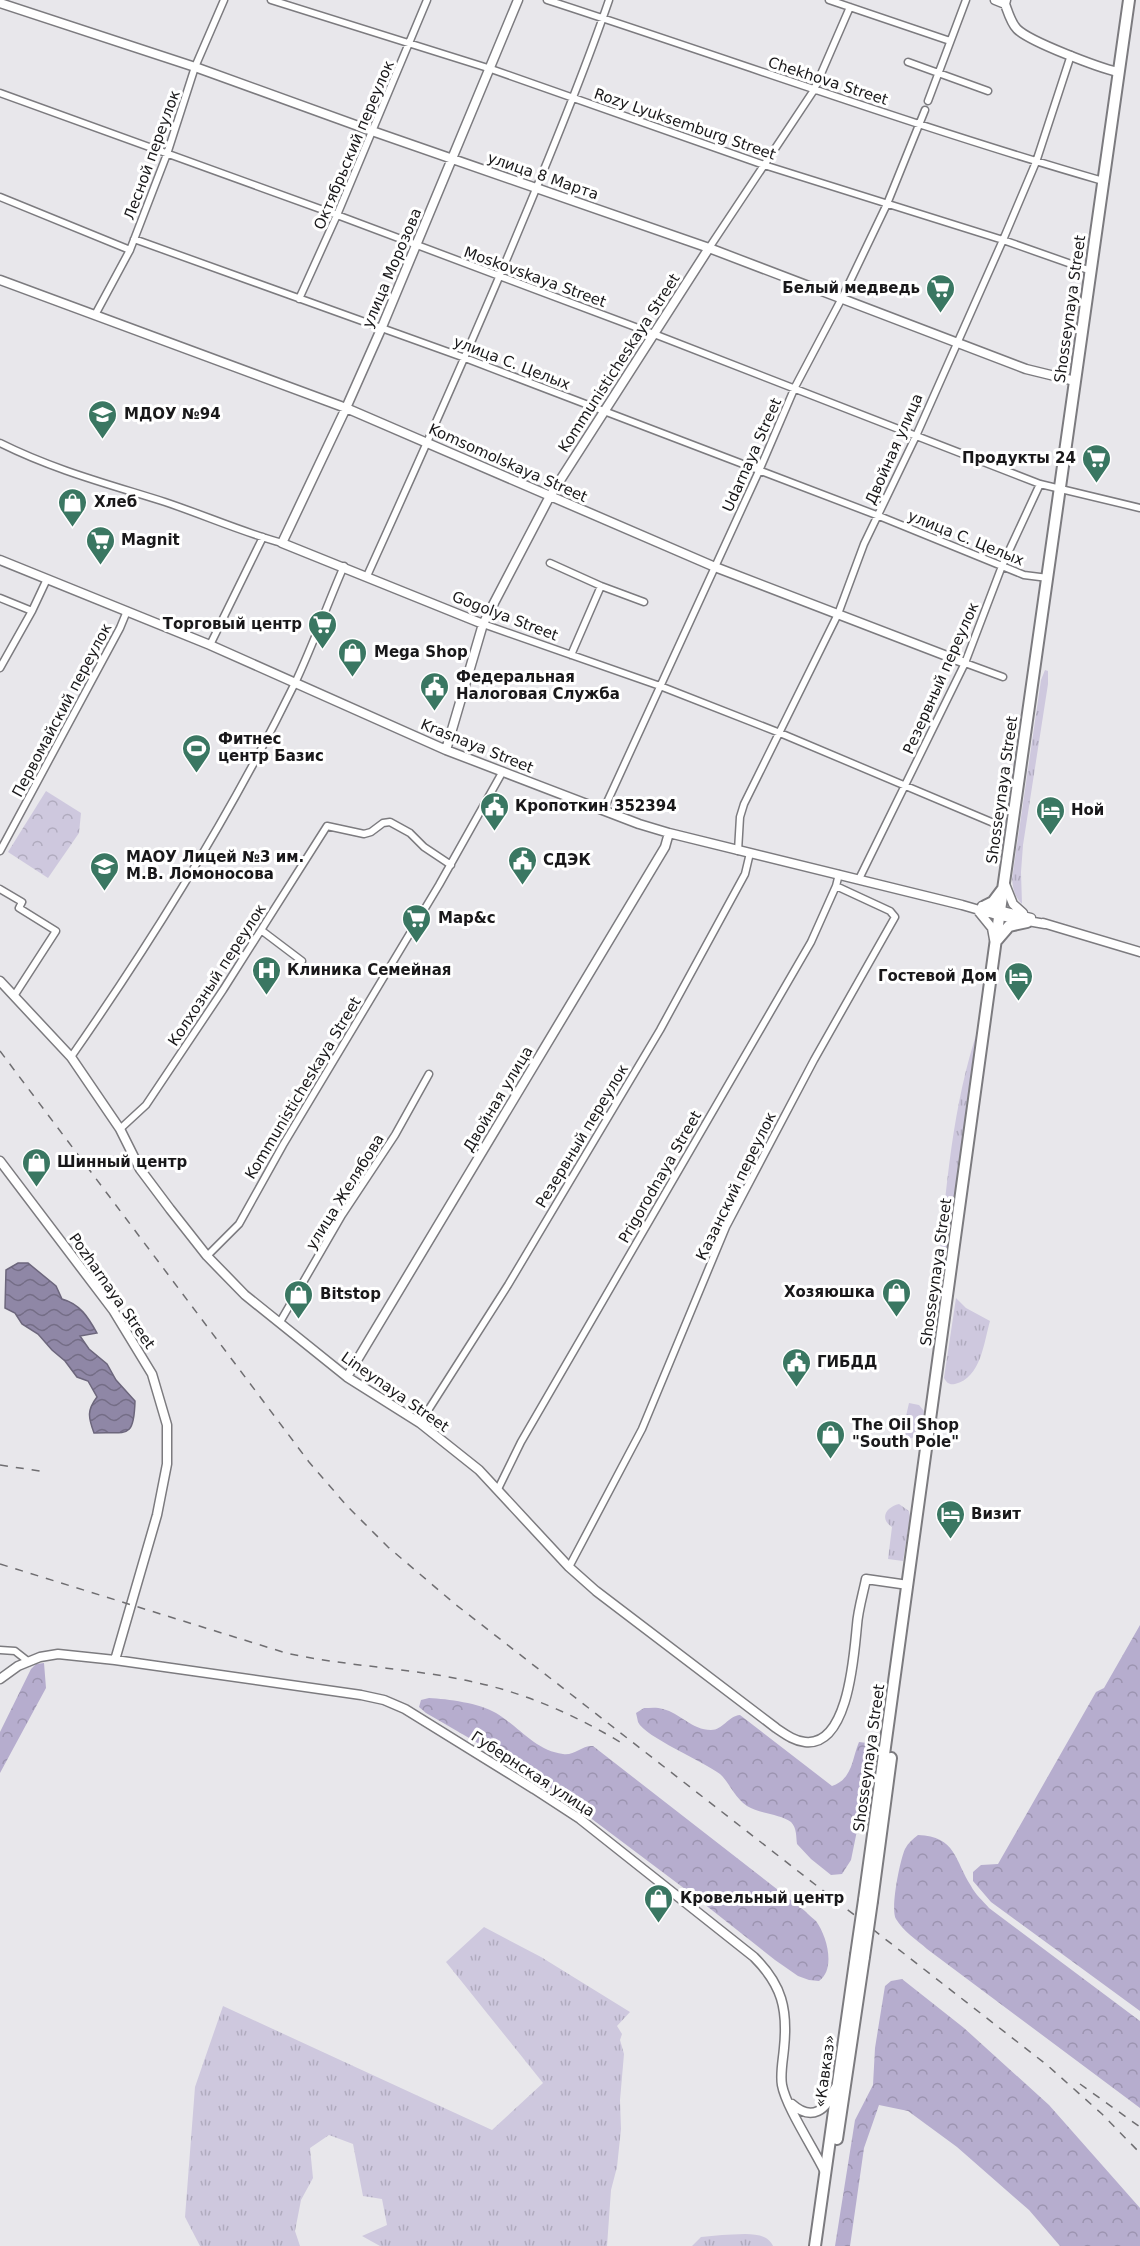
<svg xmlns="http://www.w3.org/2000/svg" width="1140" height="2246" viewBox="0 0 1140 2246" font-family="'DejaVu Sans',sans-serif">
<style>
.grass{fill:url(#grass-tufts)}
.forest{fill:url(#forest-crowns)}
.park{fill:url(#park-crowns)}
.water{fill:url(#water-waves);stroke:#6c667c;stroke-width:1.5}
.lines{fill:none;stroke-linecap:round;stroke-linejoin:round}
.street-casing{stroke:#7c7b7f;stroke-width:9}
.secondary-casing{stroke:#7c7b7f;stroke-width:11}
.highway-casing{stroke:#7c7b7f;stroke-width:14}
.street{stroke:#fff;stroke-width:6}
.secondary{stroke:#fff;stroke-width:8}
.highway{stroke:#fff;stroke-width:10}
.rail{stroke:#6f6e71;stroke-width:1.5;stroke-dasharray:8 8;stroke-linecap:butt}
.highway-bridge-casing{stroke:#7c7b7f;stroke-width:14;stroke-linecap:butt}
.highway-bridge{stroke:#fff;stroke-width:10}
.labels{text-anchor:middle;stroke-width:6;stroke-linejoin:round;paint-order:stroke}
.street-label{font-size:15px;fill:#19181a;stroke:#fff}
.poi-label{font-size:15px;font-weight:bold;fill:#19181a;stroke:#fff;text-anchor:start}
</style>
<defs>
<pattern id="grass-tufts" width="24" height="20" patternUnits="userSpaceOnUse" patternTransform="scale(1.5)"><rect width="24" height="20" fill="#cec8de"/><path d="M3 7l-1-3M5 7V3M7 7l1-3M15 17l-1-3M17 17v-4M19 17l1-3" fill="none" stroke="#b0abbe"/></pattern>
<pattern id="forest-crowns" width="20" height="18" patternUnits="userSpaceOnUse" patternTransform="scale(1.5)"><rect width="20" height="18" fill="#b6adce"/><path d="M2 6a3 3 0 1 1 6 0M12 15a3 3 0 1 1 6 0" fill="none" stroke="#9c94b0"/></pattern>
<pattern id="park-crowns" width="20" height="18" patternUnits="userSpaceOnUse" patternTransform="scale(1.5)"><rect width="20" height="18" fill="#cec8de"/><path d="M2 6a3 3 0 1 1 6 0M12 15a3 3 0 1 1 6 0" fill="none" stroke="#b0abbe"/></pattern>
<pattern id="water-waves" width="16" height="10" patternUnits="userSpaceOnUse" patternTransform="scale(1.5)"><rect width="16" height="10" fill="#8f87a6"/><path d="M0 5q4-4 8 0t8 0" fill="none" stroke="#746d86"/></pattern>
</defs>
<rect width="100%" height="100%" fill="#e8e7eb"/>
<path class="grass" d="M 1045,670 L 1048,671 L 1048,684 L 1023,845 L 1021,872 L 1022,904 C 1015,897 1013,890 1012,879 L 1041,680 Z
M 979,1026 L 945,1279 L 937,1281 C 946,1195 951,1108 979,1026 Z
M 956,1298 L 966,1308 L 990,1321 C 984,1342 981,1378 955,1384 C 949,1385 947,1383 944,1378 Z
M 909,1403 L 919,1405 L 924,1411 L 921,1433 L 910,1439 L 901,1438 Z
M 899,1504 L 909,1511 L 910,1517 L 903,1561 L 888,1559 L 892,1527 C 879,1519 886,1507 899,1504 Z
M 484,1927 L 541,1957 L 630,2012 L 617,2026 L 622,2034 L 620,2040 L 624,2054 L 620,2100 L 621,2129 L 617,2167 L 611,2190 L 607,2246 L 380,2246 L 362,2236 L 387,2225 L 382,2199 L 363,2196 L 353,2144 L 329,2135 L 310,2148 L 313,2178 L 301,2200 L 295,2231 L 300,2246 L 200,2246 L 185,2217 L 195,2087 L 223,2006 L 492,2130 L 543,2083 L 446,1962 Z
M 722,2235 C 737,2235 766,2229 773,2246 L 692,2246 L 701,2237 Z"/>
<path class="forest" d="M 1140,1625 L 1140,2011 L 991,1902 L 973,1881 L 973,1872 L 981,1865 L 998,1864 L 1096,1692 L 1104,1688 Z
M 44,1663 L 46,1688 L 0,1773 L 0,1732 L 31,1669 L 36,1664 Z
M 429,1698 C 448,1699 479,1703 496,1713 C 518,1726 536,1751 563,1754 C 574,1756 582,1745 593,1746 L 805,1911 C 808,1914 812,1918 816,1921 C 827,1936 836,1969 819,1981 L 809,1980 L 798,1976 L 775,1960 L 689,1892 L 536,1777 L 426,1713 L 419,1707 L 421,1700 Z
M 644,1708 C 650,1708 657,1707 663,1709 C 680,1713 692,1730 711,1730 C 723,1730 728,1716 740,1715 L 832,1786 C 853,1779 852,1758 859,1742 L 867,1743 L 869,1758 L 860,1816 L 851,1860 L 842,1874 L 831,1875 L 811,1859 L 797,1844 C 796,1837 797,1828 791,1822 C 781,1814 760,1814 747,1806 C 734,1797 729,1782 720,1774 C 703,1761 645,1737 638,1722 C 638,1721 636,1713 636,1713 Z
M 918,1835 C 956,1836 955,1861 971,1886 C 975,1894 983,1901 989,1908 L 1140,2021 L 1140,2108 L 927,1949 C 917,1940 903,1931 896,1919 C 890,1909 900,1860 905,1849 C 908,1843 913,1839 918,1835 Z
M 902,1979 L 964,2028 L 1049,2105 L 1140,2208 L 1140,2246 L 1060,2246 L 1029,2210 L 957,2147 L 908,2111 L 879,2105 L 864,2148 L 850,2246 L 835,2246 L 855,2120 L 873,2085 L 875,2048 L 885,1986 L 891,1981 Z"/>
<path class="park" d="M 46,791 L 81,813 L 79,833 L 48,878 L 8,852 Z"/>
<path class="water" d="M 18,1263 L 28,1263 L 56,1286 L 62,1299 C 80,1304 88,1317 97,1333 L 80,1336 L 89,1349 L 107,1364 L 116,1380 L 135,1401 C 134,1441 126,1431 94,1433 C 88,1417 87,1410 97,1397 L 88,1381 L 77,1377 L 65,1361 L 52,1350 L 38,1334 L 22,1324 L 15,1313 L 5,1308 L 6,1270 Z"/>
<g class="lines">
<defs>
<path id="street" d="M 271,0 L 491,69 L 764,165 L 1003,240 L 1091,271
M 547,0 C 732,60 916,127 1103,181
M 829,0 L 950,41
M 908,62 L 988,91
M 0,93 L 337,215 L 654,334 L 1040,484 L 1140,508
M 928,101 L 966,0
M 0,197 L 130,250
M 134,239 L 465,358 L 879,516 L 1024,575 L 1048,578
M 709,248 L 814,90 L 850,7
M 299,299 L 337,215 L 427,0
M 95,315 L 130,250 L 167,154 L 195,67 L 224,0
M 0,443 C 54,470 108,484 165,502 C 204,515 242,532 282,543
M 550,563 L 601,586 L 644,602
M 367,576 C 420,459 472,343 521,225 C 552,151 583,76 609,0
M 0,598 L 32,611
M 483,624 L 660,686 L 780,733 L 996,824
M 210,645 L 263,537
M 571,655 L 601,586
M 965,663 L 1003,677
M 0,668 L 32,611 L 47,579
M 603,811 L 759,471 L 795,387 L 842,298 L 887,204 L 925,110
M 0,851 L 120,628 L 127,611
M 738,851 L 740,817 L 744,804 L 838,614 L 864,544 L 916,436 L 1003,240 L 1036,162 L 1071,55
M 859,879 L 965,663 L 1002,566 L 1040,484
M 0,889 L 22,902 L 19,908 L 56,931 L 14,996
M 261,930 L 302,961
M 71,1057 C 154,938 231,814 295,683 C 313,645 327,605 344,566
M 120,1129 L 146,1105 L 223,990 L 327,826 L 364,834 L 371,832 L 383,823 L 390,822 L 410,833 L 424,847 L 451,865
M 207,1256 L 239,1224 L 283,1145 L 439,885 L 503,771
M 280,1322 L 342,1215 L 395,1135 L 429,1074
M 420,1423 L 508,1285 L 660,1030 L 745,874 L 750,853
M 498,1489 L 521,1442 L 811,942 L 836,886 L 839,874
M 569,1567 L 642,1429 L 726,1227 L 814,1060 L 895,917 L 890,911 L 836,886
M 0,1650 L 15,1651 L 29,1662"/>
<path id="secondary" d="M 995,0 L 1005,4
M 1006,0 L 1005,4 C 1008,12 1011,23 1017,29 C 1030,42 1100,68 1118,72
M 0,3 L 195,67 L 372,131 L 709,248 L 1026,369 L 1075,381
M 0,280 L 346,408 L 715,567 L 965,663
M 0,560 L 210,645 L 446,750 L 639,824 L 669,833 L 962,905 L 1000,916 L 1045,924
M 483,624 L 282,543 L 346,408 L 382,327 L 518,0
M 446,750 L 483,624 L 550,496 L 709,248
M 1005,884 L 1013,904 L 1023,913
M 982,906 L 1031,918
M 979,912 L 992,928 L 994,939
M 1043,923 L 1140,952
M 0,981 L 71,1057 L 120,1129 L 140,1169 L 170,1209 L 207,1256 L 245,1295 L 347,1377 L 420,1423 L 479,1470 L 569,1567 L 596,1591 L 776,1728 C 785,1734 794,1741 805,1742 C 849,1747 854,1653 857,1625 C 858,1610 863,1594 866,1579 L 908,1585
M 0,1161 L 113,1310 L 152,1374 L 167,1425 L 167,1464 L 157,1515 L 115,1660
M 347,1377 L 665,847 L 669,833
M 0,1679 L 18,1666 L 40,1657 L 58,1654 L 115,1660 L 361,1695 L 384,1700 L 405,1709 L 534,1789 L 580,1819 L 754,1957 C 782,1985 788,2009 784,2048 C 783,2060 780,2074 782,2085 C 786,2107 814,2149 825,2172
M 792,2104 C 812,2122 827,2110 835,2088"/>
<path id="highway" d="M 985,906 L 993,902 L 1002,890
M 997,940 L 1009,926 L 1027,922
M 864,1900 L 995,946 L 1129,0
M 872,1901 L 891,1758
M 837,2139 L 864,1957
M 815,2246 L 856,1955"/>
</defs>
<use href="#street" class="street-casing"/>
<use href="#secondary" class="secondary-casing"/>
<use href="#highway" class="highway-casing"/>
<use href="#street" class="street"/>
<use href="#secondary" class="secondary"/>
<use href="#highway" class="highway"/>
<path class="rail" d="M 0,1051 L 309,1462 L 347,1506 L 388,1547 L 455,1604 L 1047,2065 L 1102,2114 L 1140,2153
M 0,1465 L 46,1472
M 0,1564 L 286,1653 C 349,1667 415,1668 478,1683 C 531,1695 579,1717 625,1745
M 1080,2084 L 1140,2127"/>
<defs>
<path id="highway-bridge" d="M 856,1955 L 864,1900
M 864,1957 L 872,1901"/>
</defs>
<use href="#highway-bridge" class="highway-bridge-casing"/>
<use href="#highway-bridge" class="highway-bridge"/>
</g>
<defs>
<symbol id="supermarket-pin" viewBox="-11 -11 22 30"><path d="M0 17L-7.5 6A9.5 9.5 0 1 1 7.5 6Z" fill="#3a7762" stroke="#fff"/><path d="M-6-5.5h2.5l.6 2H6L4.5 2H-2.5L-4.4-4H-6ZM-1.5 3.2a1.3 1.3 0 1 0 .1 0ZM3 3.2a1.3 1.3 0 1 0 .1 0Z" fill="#fff"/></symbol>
<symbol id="school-pin" viewBox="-11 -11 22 30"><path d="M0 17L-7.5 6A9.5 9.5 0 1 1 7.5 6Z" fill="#3a7762" stroke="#fff"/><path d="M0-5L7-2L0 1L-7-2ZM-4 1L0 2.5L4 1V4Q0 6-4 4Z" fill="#fff"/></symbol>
<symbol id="shop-pin" viewBox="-11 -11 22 30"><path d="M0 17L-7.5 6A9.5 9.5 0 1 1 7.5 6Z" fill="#3a7762" stroke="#fff"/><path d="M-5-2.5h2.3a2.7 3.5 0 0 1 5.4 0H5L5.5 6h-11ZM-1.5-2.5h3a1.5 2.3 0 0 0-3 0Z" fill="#fff"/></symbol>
<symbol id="civic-pin" viewBox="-11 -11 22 30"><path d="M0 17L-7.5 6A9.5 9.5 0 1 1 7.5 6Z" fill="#3a7762" stroke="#fff"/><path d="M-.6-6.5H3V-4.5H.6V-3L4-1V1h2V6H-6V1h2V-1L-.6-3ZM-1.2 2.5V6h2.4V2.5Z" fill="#fff"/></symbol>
<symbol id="stadium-pin" viewBox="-11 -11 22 30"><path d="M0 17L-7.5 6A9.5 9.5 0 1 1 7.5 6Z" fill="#3a7762" stroke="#fff"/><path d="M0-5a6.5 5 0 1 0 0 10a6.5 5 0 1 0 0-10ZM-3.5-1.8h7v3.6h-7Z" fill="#fff"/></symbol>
<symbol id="hotel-pin" viewBox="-11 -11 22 30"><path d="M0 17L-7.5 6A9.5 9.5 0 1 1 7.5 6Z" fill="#3a7762" stroke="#fff"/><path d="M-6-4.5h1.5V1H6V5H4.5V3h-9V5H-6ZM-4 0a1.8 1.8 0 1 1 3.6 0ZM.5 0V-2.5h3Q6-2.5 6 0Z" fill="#fff"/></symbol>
<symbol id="hospital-pin" viewBox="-11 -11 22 30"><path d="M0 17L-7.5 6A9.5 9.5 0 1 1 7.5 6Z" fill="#3a7762" stroke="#fff"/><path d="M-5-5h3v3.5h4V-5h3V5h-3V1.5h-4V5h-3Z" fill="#fff"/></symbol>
</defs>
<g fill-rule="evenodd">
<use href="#supermarket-pin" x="924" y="272" width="33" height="45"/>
<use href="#school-pin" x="86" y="398" width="33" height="45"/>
<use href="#supermarket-pin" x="1080" y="442" width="33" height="45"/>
<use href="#shop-pin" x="56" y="486" width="33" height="45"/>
<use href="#supermarket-pin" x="84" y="524" width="33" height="45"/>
<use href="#supermarket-pin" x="306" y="608" width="33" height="45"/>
<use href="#shop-pin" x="336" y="636" width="33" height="45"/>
<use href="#civic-pin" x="418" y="670" width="33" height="45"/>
<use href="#stadium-pin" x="180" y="732" width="33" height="45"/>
<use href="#civic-pin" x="478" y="790" width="33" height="45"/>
<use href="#hotel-pin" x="1034" y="794" width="33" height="45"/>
<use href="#civic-pin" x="506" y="844" width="33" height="45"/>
<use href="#school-pin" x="88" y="850" width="33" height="45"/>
<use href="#supermarket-pin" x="400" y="902" width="33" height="45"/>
<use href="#hospital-pin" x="250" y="954" width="33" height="45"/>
<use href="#hotel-pin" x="1002" y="960" width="33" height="45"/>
<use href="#shop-pin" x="20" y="1146" width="33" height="45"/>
<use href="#shop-pin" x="880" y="1276" width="33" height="45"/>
<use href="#shop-pin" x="282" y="1278" width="33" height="45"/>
<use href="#civic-pin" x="780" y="1346" width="33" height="45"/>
<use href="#shop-pin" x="814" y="1418" width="33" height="45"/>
<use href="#hotel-pin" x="934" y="1498" width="33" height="45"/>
<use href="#shop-pin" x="642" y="1882" width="33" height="45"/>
</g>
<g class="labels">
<g class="street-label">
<text transform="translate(828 81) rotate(18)" y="5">Chekhova Street</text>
<text transform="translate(685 124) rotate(19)" y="5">Rozy Lyuksemburg Street</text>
<text transform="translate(354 145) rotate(-67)" y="5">Октябрьский переулок</text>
<text transform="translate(152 155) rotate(-70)" y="5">Лесной переулок</text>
<text transform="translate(543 176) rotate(19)" y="5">улица 8 Марта</text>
<text transform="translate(392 268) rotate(-67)" y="5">улица Морозова</text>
<text transform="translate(535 277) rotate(20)" y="5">Moskovskaya Street</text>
<text transform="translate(1070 309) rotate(-82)" y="5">Shosseynaya Street</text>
<text transform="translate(512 363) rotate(21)" y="5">улица С. Целых</text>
<text transform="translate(619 363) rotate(-57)" y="5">Kommunisticheskaya Street</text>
<text transform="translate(894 449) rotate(-66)" y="5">Двойная улица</text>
<text transform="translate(752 455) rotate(-66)" y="5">Udarnaya Street</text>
<text transform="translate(508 463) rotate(24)" y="5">Komsomolskaya Street</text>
<text transform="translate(966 538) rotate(22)" y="5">улица С. Целых</text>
<text transform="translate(505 616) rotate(21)" y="5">Gogolya Street</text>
<text transform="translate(941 678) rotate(-66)" y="5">Резервный переулок</text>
<text transform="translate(62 710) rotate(-62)" y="5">Первомайский переулок</text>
<text transform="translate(477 746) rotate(22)" y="5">Krasnaya Street</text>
<text transform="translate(1002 790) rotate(-82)" y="5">Shosseynaya Street</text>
<text transform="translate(217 975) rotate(-57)" y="5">Колхозный переулок</text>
<text transform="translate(303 1088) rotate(-59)" y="5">Kommunisticheskaya Street</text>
<text transform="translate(498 1099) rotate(-59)" y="5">Двойная улица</text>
<text transform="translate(582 1136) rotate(-59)" y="5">Резервный переулок</text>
<text transform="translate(660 1177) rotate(-60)" y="5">Prigorodnaya Street</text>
<text transform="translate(736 1186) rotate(-64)" y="5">Казанский переулок</text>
<text transform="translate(345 1192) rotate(-58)" y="5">улица Желябова</text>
<text transform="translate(936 1272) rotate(-82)" y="5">Shosseynaya Street</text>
<text transform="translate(112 1291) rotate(55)" y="5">Pozharnaya Street</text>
<text transform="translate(395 1392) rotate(35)" y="5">Lineynaya Street</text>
<text transform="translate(869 1758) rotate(-82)" y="5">Shosseynaya Street</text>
<text transform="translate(533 1774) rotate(33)" y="5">Губернская улица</text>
<text transform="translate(825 2071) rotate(-82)" y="5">«Кавказ»</text>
</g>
<g class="poi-label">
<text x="920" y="293" text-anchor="end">Белый медведь</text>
<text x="124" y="419">МДОУ №94</text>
<text x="1076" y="463" text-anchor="end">Продукты 24</text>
<text x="94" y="507">Хлеб</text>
<text x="121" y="545">Magnit</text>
<text x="302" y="629" text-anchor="end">Торговый центр</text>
<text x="374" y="657">Mega Shop</text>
<text x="456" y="682">Федеральная<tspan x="456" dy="17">Налоговая Служба</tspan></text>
<text x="218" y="744">Фитнес<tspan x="218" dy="17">центр Базис</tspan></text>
<text x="515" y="811">Кропоткин 352394</text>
<text x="1071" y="815">Ной</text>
<text x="126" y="862">МАОУ Лицей №3 им.<tspan x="126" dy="17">М.В. Ломоносова</tspan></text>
<text x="543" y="865">СДЭК</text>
<text x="438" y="923">Мар&amp;с</text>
<text x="287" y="975">Клиника Семейная</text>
<text x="997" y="981" text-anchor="end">Гостевой Дом</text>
<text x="57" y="1167">Шинный центр</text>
<text x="875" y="1297" text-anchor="end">Хозяюшка</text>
<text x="320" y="1299">Bitstop</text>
<text x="817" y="1367">ГИБДД</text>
<text x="852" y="1430">The Oil Shop<tspan x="852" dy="17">"South Pole"</tspan></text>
<text x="971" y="1519">Визит</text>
<text x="680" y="1903">Кровельный центр</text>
</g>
</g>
</svg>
